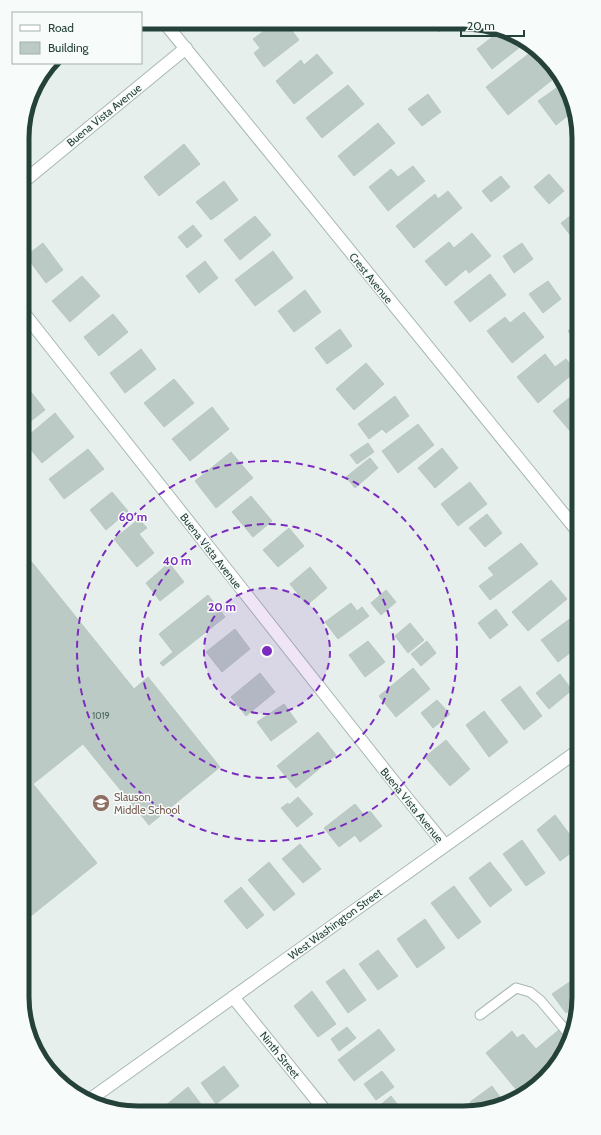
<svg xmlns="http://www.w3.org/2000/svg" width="601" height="1135" viewBox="0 0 601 1135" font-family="Cabin,sans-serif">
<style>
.building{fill:#bbcac4;stroke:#b8c9c2}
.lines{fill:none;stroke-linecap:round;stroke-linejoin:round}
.lane-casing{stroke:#a8b8b2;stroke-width:11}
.street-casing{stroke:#a8b8b2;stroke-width:14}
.lane{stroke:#fff;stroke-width:9}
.street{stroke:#fff;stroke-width:12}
.ring{fill:none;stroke:#7b2cbf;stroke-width:2;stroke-dasharray:7 5}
.labels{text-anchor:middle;stroke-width:3;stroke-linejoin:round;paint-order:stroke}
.number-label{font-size:9px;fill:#4a645c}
.street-label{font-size:11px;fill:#24423a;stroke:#f7fbf9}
.education-label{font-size:11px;fill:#785e54;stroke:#f7fbf9;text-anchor:start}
.rim{fill:none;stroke:#24423a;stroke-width:5}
.centre{fill:#7b2cbf;stroke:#f7fbf9;stroke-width:2}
.ring-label{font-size:12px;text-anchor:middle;font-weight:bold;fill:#7b2cbf;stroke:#f7fbf9;stroke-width:3;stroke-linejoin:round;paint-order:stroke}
</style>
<rect width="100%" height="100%" fill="#e6efeb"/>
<path class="building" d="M 275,23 L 286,23 L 299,40 L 264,67 L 254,53 L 260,48 L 253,39 Z
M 432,24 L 448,24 L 439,32 Z
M 500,31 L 525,43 L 492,69 L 477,49 Z
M 531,52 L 542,66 L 547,62 L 557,76 L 508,115 L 486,87 Z
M 317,54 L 333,73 L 294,104 L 276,81 L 301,60 L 304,65 Z
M 562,84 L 573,101 L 575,110 L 556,125 L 538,101 Z
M 348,85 L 364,104 L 322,138 L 306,118 Z
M 428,94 L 441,112 L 422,126 L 408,109 Z
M 378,123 L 395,143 L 354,176 L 338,156 Z
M 578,134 L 579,138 L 579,150 L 571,140 Z
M 184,144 L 200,164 L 159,196 L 144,177 Z
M 413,166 L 425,181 L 388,211 L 369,187 L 391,169 L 398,177 Z
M 549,174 L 564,191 L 549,204 L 534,187 Z
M 501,176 L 510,187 L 491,202 L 482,191 Z
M 224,181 L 238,200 L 211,220 L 196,202 Z
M 448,191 L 462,208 L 414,248 L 396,226 L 435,194 L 438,199 Z
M 577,211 L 579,214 L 579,236 L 574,240 L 561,223 Z
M 255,216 L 271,235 L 240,260 L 224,240 Z
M 193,225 L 202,236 L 187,248 L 178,237 Z
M 472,233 L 491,256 L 469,273 L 466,269 L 446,286 L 425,261 L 449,242 L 454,248 Z
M 43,243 L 63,270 L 46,283 L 26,256 Z
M 522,243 L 533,259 L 514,273 L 503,256 Z
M 273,251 L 293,278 L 255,306 L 235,280 Z
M 205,261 L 218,278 L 199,293 L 186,276 Z
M 490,274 L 506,295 L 470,322 L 454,302 Z
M 82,276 L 100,296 L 70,322 L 52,301 Z
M 548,281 L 561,299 L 543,313 L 529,294 Z
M 305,290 L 321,312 L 294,332 L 278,311 Z
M 524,312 L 544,337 L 512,363 L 487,331 L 505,317 L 510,323 Z
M 113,314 L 128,332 L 99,356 L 84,337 Z
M 579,322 L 579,344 L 578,345 L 568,331 Z
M 340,329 L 352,346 L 327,364 L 315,348 Z
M 141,349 L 156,369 L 125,393 L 110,373 Z
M 545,354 L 555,367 L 566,359 L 576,371 L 538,403 L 517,377 Z
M 366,363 L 384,384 L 354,410 L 336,389 Z
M 174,379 L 194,403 L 164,427 L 144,403 Z
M 28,388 L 45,410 L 23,427 L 23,392 Z
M 579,390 L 579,423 L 570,431 L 553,411 Z
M 395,396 L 409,416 L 386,433 L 382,429 L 369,439 L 358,424 Z
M 212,407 L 229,429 L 190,461 L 172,439 Z
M 55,413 L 74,437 L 42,463 L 23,440 Z
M 418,424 L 434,445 L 398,473 L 382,451 Z
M 368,443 L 374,452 L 357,464 L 350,455 Z
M 442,448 L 458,468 L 435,488 L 418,468 Z
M 88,449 L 104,469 L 64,499 L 49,479 Z
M 231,452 L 253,478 L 216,508 L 195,481 Z
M 370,458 L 378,468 L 355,488 L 346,477 Z
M 470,482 L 487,504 L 458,526 L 441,504 Z
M 112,492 L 128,511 L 106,530 L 90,510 Z
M 251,496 L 272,521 L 253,537 L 232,512 Z
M 487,514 L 502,533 L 485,547 L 469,528 Z
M 139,519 L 147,528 L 139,534 L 154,553 L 137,567 L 114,539 Z
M 289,528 L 304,546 L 278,567 L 263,550 Z
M 521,543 L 538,564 L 490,600 L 479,586 L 494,575 L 488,568 Z
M 22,550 L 134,689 L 148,677 L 220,767 L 149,825 L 83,744 L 33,784 L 97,863 L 22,923 Z
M 169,563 L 184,582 L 160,601 L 146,583 Z
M 310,567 L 327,588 L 307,605 L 290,584 Z
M 551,580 L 567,599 L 528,631 L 512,612 Z
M 386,590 L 396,602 L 381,615 L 371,603 Z
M 208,595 L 225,617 L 163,666 L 160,663 L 173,652 L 159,634 Z
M 351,603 L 357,611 L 362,607 L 369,616 L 338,639 L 325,622 Z
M 496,609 L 508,625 L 490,639 L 478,623 Z
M 578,613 L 579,646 L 558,662 L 541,640 Z
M 410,623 L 424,640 L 408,653 L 395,636 Z
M 235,629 L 250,649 L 222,672 L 206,652 Z
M 368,641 L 385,662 L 365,677 L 349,655 Z
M 427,641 L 436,653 L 421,666 L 411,654 Z
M 413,668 L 430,689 L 396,717 L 379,696 Z
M 579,670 L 579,680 L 574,674 Z
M 260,673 L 275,692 L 246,716 L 231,697 Z
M 560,674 L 572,690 L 549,709 L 536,693 Z
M 520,686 L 542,716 L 524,730 L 501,700 Z
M 437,700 L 450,714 L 433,728 L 421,713 Z
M 284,704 L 297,722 L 271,741 L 257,722 Z
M 484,711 L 508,742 L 489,757 L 466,725 Z
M 318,732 L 336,755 L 296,788 L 277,766 Z
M 446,740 L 470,769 L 450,786 L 425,757 Z
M 298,797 L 313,814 L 297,827 L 281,808 L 288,803 L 289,805 Z
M 355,804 L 364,815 L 370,811 L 382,826 L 360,842 L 355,835 L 339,847 L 324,828 Z
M 555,815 L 579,847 L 560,861 L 537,830 Z
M 522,840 L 545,873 L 526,886 L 503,854 Z
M 300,844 L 321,869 L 303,883 L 282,859 Z
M 269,862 L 295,894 L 274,911 L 248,880 Z
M 490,862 L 512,890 L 490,907 L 469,878 Z
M 454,886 L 481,922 L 458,939 L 431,903 Z
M 241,887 L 264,915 L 247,929 L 224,901 Z
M 425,919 L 445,948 L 417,968 L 397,939 Z
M 378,950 L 398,976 L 378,990 L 359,964 Z
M 344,969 L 366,1000 L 348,1013 L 326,982 Z
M 571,981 L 579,991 L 579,1003 L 566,1013 L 552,994 Z
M 312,991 L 336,1024 L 318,1037 L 294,1006 Z
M 347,1027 L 356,1038 L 339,1051 L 331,1039 Z
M 379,1029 L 395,1050 L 354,1081 L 338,1060 Z
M 560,1029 L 567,1037 L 555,1068 L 519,1093 L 486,1053 L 512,1031 L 517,1038 L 523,1034 L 536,1049 Z
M 224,1066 L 239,1086 L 216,1104 L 201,1083 Z
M 382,1071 L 394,1087 L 376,1100 L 364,1084 Z
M 492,1086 L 505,1104 L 500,1107 L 476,1111 L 470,1102 Z
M 188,1087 L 207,1112 L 170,1112 L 165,1106 Z
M 391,1096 L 404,1113 L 371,1113 Z
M 251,1106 L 256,1112 L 242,1112 Z"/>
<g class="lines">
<defs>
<path id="lane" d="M 480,1015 L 516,988 L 530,992 L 540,1000 L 568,1033"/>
<path id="street" d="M 164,22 L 579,533
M 23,182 L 186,48
M 23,312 L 406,797 L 445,845
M 233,997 L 327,1113
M 92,1098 L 579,750"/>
</defs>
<use href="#lane" class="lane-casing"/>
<use href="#street" class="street-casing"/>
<use href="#lane" class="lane"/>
<use href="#street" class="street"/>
</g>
<circle cx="267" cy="651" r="63" fill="#7b2cbf" fill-opacity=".12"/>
<g class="ring">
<circle cx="267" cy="651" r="63"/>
<circle cx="267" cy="651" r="127"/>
<circle cx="267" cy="651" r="190"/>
</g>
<defs>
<symbol id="school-disc" viewBox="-11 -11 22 22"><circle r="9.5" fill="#8d6e63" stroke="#f7fbf9"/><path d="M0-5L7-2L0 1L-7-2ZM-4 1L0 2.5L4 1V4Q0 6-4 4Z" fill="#fff"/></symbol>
</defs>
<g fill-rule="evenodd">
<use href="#school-disc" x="91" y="793" width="20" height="20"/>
</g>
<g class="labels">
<g class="number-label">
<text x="101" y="719">1019</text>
</g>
<g class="street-label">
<text transform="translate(104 115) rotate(-39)" y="4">Buena Vista Avenue</text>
<text transform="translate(371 278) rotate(51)" y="4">Crest Avenue</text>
<text transform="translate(211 551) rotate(52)" y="4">Buena Vista Avenue</text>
<text transform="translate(412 805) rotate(51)" y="4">Buena Vista Avenue</text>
<text transform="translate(335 924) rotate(-36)" y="4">West Washington Street</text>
<text transform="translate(280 1055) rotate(51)" y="4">Ninth Street</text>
</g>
<g class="education-label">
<text x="114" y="801">Slauson<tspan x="114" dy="13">Middle School</tspan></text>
</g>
</g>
<path d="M0 0H601V1135H0ZM138 29H463A109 109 0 0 1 572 138V997A109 109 0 0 1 463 1106H138A109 109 0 0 1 29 997V138A109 109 0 0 1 138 29Z" fill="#f7fbf9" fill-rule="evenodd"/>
<path class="rim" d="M138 29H463A109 109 0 0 1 572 138V997A109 109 0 0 1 463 1106H138A109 109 0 0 1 29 997V138A109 109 0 0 1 138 29Z"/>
<circle cx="267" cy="651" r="6" class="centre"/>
<g class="ring-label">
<text x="133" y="521">60 m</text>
<text x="177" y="565">40 m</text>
<text x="222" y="611">20 m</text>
</g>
<rect x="12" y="12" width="130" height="52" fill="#f7fbf9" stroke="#a3b1ad"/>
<rect x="20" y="25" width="20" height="6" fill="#ffffff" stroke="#a3b1ad"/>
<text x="48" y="32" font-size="12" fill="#24423a">Road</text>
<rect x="20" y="42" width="20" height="12" fill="#bbcac4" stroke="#a3b1ad"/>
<text x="48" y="52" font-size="12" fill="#24423a">Building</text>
<path d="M461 30v6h63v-6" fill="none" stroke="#24423a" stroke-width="2"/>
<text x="467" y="30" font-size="12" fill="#24423a" stroke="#f7fbf9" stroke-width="3" paint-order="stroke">20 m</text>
</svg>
